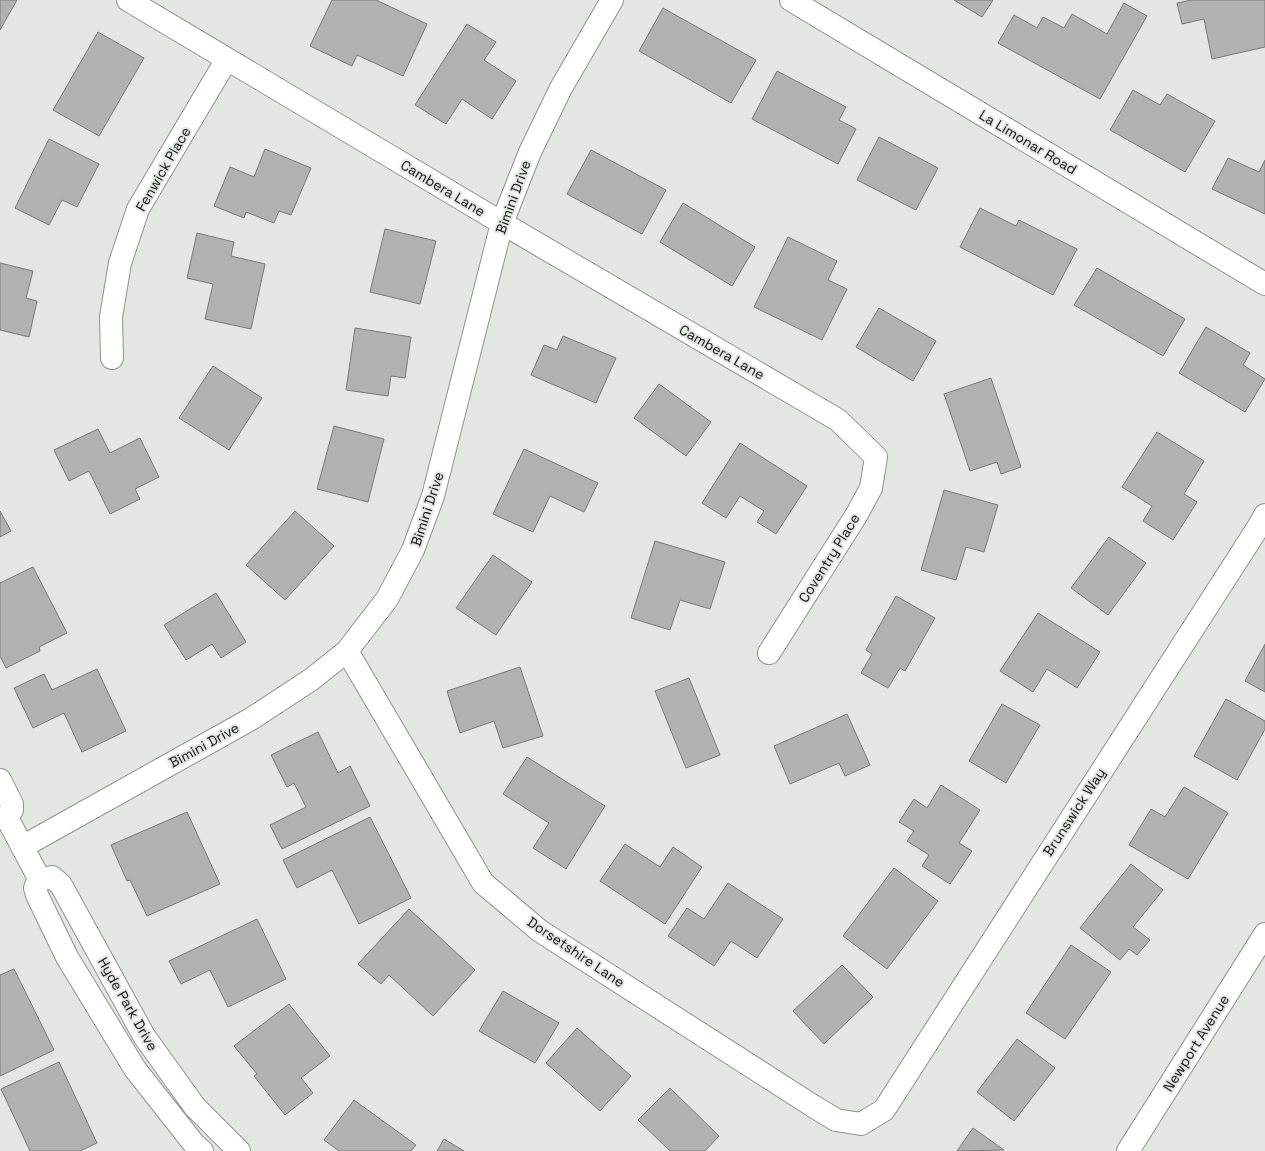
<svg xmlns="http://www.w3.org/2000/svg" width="1265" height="1151" viewBox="0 0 1265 1151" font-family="'Space Grotesk',sans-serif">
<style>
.building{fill:#aeb3ad;stroke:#767c76}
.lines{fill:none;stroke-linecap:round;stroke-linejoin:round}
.minor-casing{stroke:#8e938d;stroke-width:24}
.tertiary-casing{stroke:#8e938d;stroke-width:24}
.primary-casing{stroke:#8e938d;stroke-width:24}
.minor{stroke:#fff;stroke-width:22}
.tertiary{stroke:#fff;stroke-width:22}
.primary{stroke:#fff;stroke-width:22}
.labels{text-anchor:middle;stroke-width:4;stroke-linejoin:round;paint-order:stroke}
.street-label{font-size:14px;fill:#0e100e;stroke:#e2e7e1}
</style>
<rect width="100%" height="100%" fill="#e2e7e1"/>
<path class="building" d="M 0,0 L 17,0 L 0,30 Z
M 332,0 L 376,0 L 427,24 L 403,76 L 357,55 L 352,66 L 310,46 Z
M 954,0 L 993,0 L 982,17 Z
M 1191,0 L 1265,0 L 1265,47 L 1212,59 L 1204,19 L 1182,24 L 1177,3 Z
M 1124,3 L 1147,16 L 1100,99 L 998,43 L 1014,15 L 1037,28 L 1043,17 L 1064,28 L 1072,14 L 1107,34 Z
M 663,8 L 756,60 L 731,103 L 639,51 Z
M 467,24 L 496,42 L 484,60 L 516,81 L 492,119 L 462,99 L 446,124 L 415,105 Z
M 98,32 L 144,58 L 99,136 L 53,110 Z
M 777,71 L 846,107 L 839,120 L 856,129 L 838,164 L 752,119 Z
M 1133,90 L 1160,105 L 1167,94 L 1215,121 L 1185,172 L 1110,130 Z
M 879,137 L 938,168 L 916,210 L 857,180 Z
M 49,139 L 99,164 L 77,207 L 62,200 L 49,225 L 15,208 Z
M 265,149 L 311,168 L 291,215 L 279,211 L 274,223 L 246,212 L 244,218 L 214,206 L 230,167 L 254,177 Z
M 591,150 L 666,190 L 642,234 L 567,194 Z
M 1228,158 L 1259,172 L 1265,160 L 1265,214 L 1212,189 Z
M 683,203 L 755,247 L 732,286 L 660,242 Z
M 980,208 L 1016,226 L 1019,220 L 1077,249 L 1053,295 L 960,247 Z
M 385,229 L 436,241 L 420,304 L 370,292 Z
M 197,233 L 234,242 L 231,256 L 265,264 L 251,329 L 205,319 L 213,284 L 187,278 Z
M 788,237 L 837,261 L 828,280 L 847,289 L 822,340 L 754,307 Z
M 0,263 L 33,271 L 26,298 L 37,301 L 29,337 L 0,330 Z
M 1097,268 L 1185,319 L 1163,356 L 1074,305 Z
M 879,308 L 936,341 L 913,381 L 856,347 Z
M 1206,327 L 1250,353 L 1243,365 L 1265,379 L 1245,412 L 1179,373 Z
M 355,328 L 411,337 L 405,378 L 391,376 L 388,396 L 346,390 Z
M 563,336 L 616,358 L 596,403 L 531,375 L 544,345 L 557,350 Z
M 213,366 L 262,398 L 229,450 L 179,418 Z
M 991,378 L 1021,467 L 1001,474 L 997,462 L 970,471 L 944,394 Z
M 659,384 L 711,422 L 686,456 L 634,418 Z
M 334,426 L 384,439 L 368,502 L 317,489 Z
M 98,429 L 110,453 L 140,438 L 159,477 L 135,489 L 140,499 L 110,514 L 89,471 L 69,481 L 54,450 Z
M 1157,432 L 1204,461 L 1184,494 L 1197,502 L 1173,540 L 1143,521 L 1152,506 L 1122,487 Z
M 740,443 L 807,486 L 776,534 L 757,522 L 764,511 L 740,496 L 726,518 L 702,503 Z
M 524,449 L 598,483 L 584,512 L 550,496 L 533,532 L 493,514 Z
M 944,490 L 998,505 L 984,552 L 966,547 L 956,580 L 921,570 Z
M 0,511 L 11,531 L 0,537 Z
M 295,511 L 334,546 L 285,600 L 246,565 Z
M 1109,537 L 1146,563 L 1108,615 L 1071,588 Z
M 655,541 L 725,562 L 710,609 L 680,600 L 670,630 L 631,618 Z
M 493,555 L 532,582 L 496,635 L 456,608 Z
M 33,567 L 67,633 L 39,647 L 40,651 L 6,668 L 0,656 L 0,583 Z
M 216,593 L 246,642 L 221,658 L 212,644 L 186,660 L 164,625 Z
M 896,596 L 935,618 L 905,671 L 900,668 L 888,688 L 861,673 L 872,654 L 866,650 Z
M 1038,613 L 1100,652 L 1077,688 L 1047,669 L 1033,692 L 1000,671 Z
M 1265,644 L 1265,692 L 1245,681 Z
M 520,667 L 543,736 L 503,748 L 494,721 L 460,733 L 447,691 Z
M 97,669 L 126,731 L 82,752 L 64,713 L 33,728 L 14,688 L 44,674 L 52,690 Z
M 689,678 L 720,755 L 686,768 L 655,691 Z
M 1226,699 L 1265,721 L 1265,729 L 1237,780 L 1194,756 Z
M 1002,704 L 1040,725 L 1006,783 L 969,761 Z
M 847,714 L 870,765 L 845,776 L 839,763 L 790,784 L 774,746 Z
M 318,732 L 338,773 L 350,766 L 370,806 L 282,849 L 270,825 L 306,807 L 294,783 L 287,787 L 271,755 Z
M 527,757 L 605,806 L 566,869 L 533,848 L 549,823 L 503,794 Z
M 941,785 L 980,810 L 959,843 L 972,851 L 950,884 L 922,866 L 929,855 L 907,841 L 914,831 L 899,822 L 914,799 L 927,808 Z
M 1184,787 L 1228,813 L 1188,879 L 1129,845 L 1151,809 L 1165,817 Z
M 187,812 L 220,884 L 147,916 L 130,880 L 127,881 L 111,845 Z
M 370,817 L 411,898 L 359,924 L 332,870 L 297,888 L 283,860 Z
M 625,844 L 660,867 L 673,847 L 702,867 L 665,924 L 600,881 Z
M 1131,864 L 1163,890 L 1133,927 L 1150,940 L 1137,955 L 1129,949 L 1120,960 L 1080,928 Z
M 894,868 L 938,901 L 887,969 L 843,936 Z
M 728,883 L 783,919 L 757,958 L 731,941 L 714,966 L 668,936 L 687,908 L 704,919 Z
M 409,909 L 475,970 L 433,1016 L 389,975 L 381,984 L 358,964 Z
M 257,919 L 286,979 L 228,1007 L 210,970 L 181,984 L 169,961 Z
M 1071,945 L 1111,972 L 1065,1039 L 1026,1013 Z
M 842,965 L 873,997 L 824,1044 L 793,1011 Z
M 14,969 L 54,1050 L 0,1076 L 0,975 Z
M 503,991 L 559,1023 L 535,1063 L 479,1031 Z
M 289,1004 L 330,1056 L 301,1078 L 313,1093 L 285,1115 L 254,1076 L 257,1074 L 234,1046 Z
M 577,1028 L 631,1076 L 600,1111 L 546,1063 Z
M 1017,1039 L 1055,1068 L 1014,1121 L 977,1092 Z
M 59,1062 L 97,1143 L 80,1151 L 30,1151 L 1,1089 Z
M 670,1088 L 719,1136 L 705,1151 L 670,1151 L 638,1120 Z
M 354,1100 L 416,1145 L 411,1151 L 339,1151 L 324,1140 Z
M 973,1128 L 1004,1150 L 957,1151 Z
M 444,1139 L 464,1151 L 437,1151 Z"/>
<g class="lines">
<defs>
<path id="minor" d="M 128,0 L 502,223 L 838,420 L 876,457 L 871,488 L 857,514 L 769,653
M 112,358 L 111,317 L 120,263 L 138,209 L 227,59
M 347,651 L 483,883 L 540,931 L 813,1106 L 836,1120 L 861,1124 L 884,1110 L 1257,529 L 1265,515
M 0,780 L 12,804 L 12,810 L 6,816 L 0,818
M 6,816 L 40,880
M 22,847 L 251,719 L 312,679 L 347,651 L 387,599 L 413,550 L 433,496 L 502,223 L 530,152 L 561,88 L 612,0
M 202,1151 L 194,1144 L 135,1069 L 67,957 L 37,895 L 35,888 L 37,883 L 43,879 L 52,877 L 61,885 L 144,1036 L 195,1107 L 239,1151"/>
<path id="tertiary" d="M 791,0 L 1265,284"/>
<path id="primary" d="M 1128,1151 L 1265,934"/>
</defs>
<use href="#minor" class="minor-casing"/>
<use href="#tertiary" class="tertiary-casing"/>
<use href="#primary" class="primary-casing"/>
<use href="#minor" class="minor"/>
<use href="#tertiary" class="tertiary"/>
<use href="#primary" class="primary"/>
</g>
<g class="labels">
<g class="street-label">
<text transform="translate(1028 142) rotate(31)" y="5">La Limonar Road</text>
<text transform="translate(163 169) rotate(-60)" y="5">Fenwick Place</text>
<text transform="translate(443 188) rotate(31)" y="5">Cambera Lane</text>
<text transform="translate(513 197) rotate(-70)" y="5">Bimini Drive</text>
<text transform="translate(722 352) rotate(30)" y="5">Cambera Lane</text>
<text transform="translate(427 509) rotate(-72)" y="5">Bimini Drive</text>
<text transform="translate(829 558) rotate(-58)" y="5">Coventry Place</text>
<text transform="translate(204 745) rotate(-29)" y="5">Bimini Drive</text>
<text transform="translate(1074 812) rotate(-57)" y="5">Brunswick Way</text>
<text transform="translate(576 952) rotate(34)" y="5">Dorsetshire Lane</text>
<text transform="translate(128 1004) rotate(60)" y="5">Hyde Park Drive</text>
<text transform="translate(1196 1043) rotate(-58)" y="5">Newport Avenue</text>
</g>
</g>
</svg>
